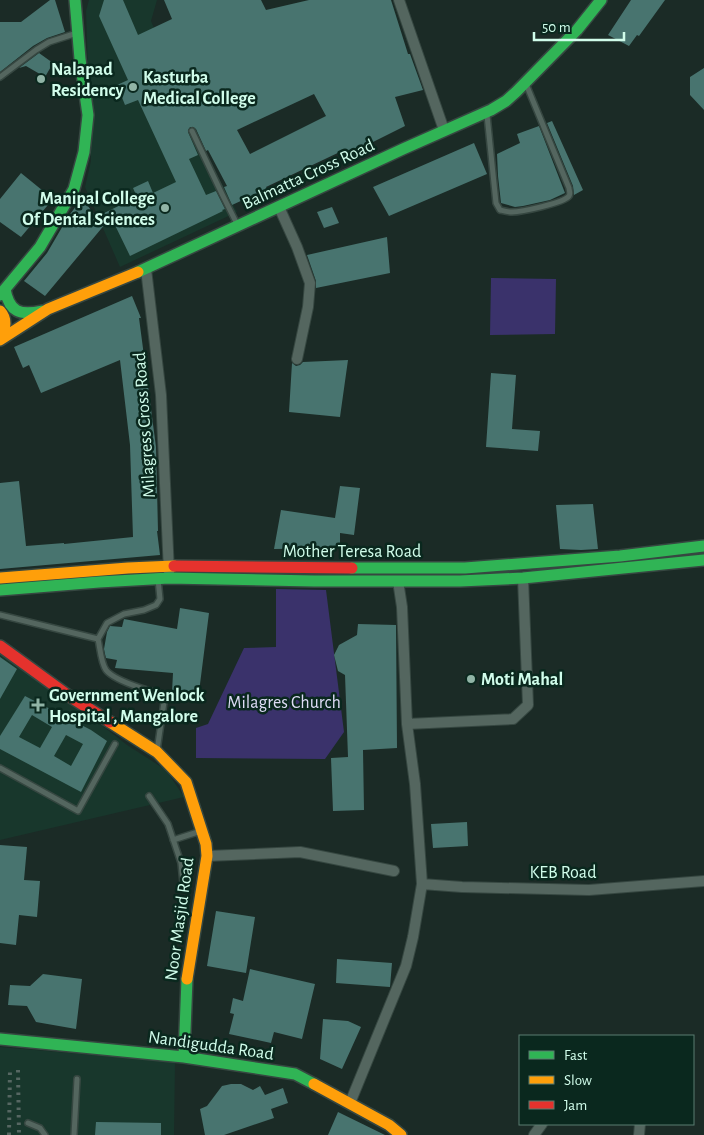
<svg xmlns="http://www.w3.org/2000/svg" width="704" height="1135" viewBox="0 0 704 1135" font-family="'Alegreya Sans',sans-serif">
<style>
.built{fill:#18372c}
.green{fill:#3a326b}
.building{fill:#48746f;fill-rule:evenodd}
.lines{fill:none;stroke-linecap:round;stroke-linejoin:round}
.lane-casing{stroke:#364741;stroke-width:8}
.street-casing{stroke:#364741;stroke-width:12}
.fast-casing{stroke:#364741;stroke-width:14}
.slow-casing{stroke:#364741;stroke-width:14}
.jam-casing{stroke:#364741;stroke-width:14}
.lane{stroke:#54665f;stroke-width:5}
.street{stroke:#54665f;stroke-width:10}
.fast{stroke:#30b455;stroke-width:11}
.slow{stroke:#ff9f0a;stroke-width:11}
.jam{stroke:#e5322d;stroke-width:11}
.rail{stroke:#566762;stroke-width:4;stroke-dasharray:2.5 5;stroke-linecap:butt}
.poi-dot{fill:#91b4a6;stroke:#0a281e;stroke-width:2}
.labels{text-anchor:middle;stroke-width:5;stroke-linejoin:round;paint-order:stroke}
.poi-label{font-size:18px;font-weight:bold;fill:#d1fdeb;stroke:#0a281e;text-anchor:start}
.street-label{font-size:18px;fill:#d1fdeb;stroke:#0a281e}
.park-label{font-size:18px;fill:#dedcf6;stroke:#0a281e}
</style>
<rect width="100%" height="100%" fill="#1b2b26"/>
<path class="built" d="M 89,0 L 157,0 L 151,21 L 206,154 L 237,212 L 120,267 L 85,187 L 91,161 L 86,11 Z
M 0,649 L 23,664 L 127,745 L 166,770 L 184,797 L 0,840 Z
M 0,1047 L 175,1062 L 174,1135 L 0,1135 Z"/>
<path class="green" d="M 491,278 L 556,279 L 555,334 L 490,335 Z
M 276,589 L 326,590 L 344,732 L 325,759 L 196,758 L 196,728 L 208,724 L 244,648 L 276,647 Z"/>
<path class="building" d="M 50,0 L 55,0 L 65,32 L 47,38 L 33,46 L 0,72 L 0,22 L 21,22 Z
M 104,0 L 123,0 L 138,35 L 172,19 L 164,0 L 261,0 L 266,10 L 309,0 L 391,0 L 408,54 L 410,54 L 423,90 L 395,97 L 405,126 L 373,142 L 347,157 L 344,150 L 266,187 L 267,189 L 232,205 L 224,187 L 227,186 L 208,150 L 206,151 L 196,129 L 193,127 L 190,127 L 188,130 L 188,132 L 198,155 L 189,159 L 206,195 L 216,191 L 225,209 L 222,210 L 223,211 L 130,256 L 111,217 L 45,296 L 24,281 L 47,253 L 68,217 L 82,198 L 96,217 L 137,197 L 133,188 L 148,181 L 153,193 L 176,182 L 138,100 L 125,105 L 117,85 L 128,80 L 99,16 ZM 314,94 L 326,116 L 250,154 L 237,130 Z
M 631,0 L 665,0 L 639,36 L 637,35 L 629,46 L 608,35 Z
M 39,53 L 53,63 L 45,77 L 26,66 L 19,68 Z
M 704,68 L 704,110 L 690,95 L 690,77 Z
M 552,121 L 583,190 L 574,195 L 573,186 L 547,123 Z
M 539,126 L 565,193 L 550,200 L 523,206 L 515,207 L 501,203 L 498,176 L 497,154 L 520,143 L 517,134 Z
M 474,143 L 487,174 L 389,216 L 373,187 Z
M 21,173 L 53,199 L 21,237 L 0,222 L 0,199 Z
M 332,207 L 339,223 L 324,228 L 317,212 Z
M 387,237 L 390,273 L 316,288 L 316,281 L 307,255 Z
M 132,296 L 141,318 L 139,318 L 156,447 L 158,531 L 157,531 L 160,555 L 0,569 L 0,483 L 19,481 L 26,546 L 64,543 L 64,544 L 133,537 L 130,445 L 120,360 L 41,393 L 29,365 L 23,368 L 14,347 Z
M 348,360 L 340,417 L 289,412 L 292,363 L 296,366 L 300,365 L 303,362 Z
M 491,373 L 516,375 L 512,429 L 540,431 L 538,451 L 486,447 Z
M 340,486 L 360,488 L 354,535 L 340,533 L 340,548 L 274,549 L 281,510 L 335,518 Z
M 593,504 L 598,549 L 581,550 L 560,549 L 556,505 Z
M 180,608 L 209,613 L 198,700 L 172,692 L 173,673 L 115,668 L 117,660 L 106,658 L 105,654 L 104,649 L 107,632 L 110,626 L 122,627 L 124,619 L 177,629 Z
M 358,624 L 396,625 L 397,748 L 363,750 L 364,810 L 333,811 L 331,758 L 348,757 L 345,675 L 338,671 L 334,655 L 339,645 L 357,635 Z
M 0,657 L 17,669 L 0,699 Z
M 25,696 L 91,730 L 107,741 L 81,792 L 0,749 L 0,736 ZM 32,715 L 52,727 L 40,748 L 19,737 ZM 66,735 L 83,744 L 71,766 L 54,756 Z
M 467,822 L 468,846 L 433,848 L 431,824 Z
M 0,845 L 27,847 L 24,880 L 40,881 L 37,917 L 19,915 L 16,945 L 0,943 Z
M 216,911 L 255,917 L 246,973 L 207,966 Z
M 337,959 L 392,963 L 390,987 L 336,983 Z
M 250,969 L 315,984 L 302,1039 L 274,1032 L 271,1043 L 229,1034 L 234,1014 L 230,1013 L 233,998 L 243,1001 Z
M 43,974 L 82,979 L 76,1029 L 36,1022 L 27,1006 L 8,1005 L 10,985 L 30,986 Z
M 323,1019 L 348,1021 L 361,1027 L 342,1069 L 320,1059 Z
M 231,1084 L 241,1084 L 253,1090 L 260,1086 L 265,1095 L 283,1088 L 288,1103 L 271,1109 L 274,1118 L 224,1135 L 205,1135 L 200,1109 L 207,1106 L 222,1086 Z
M 338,1112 L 385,1135 L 328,1135 Z
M 96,1122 L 161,1123 L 161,1135 L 95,1135 Z"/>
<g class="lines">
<defs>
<path id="lane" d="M 0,77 L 36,50 L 49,42 L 77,33
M 487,115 L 496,203 L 500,210 C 504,211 507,212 512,212 C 521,212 564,203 569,196 C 571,193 569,191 569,188 L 526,84
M 192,131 L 222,194 L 237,224
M 0,615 L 98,639 L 107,623 L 124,614 L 144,610 L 156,605 L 160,599 L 158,579
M 98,639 C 100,648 101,663 106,670 C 116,683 163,695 179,698
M 157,751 L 165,695
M 0,768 L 78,811 L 115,744
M 149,796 L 168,824 L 181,863 L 183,883
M 173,840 L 201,831
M 28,1123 L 40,1128 L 45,1135
M 74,1135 L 77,1079"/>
<path id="street" d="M 399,0 L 444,130
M 279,207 L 297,247 L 310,283 L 308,307 L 297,359
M 146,269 L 161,395 L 169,572
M 407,724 L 513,719 L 528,705 L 523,578
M 207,856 L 300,852 L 394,871
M 422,884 L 462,887 L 589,890 L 704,881
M 350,1103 L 406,966 L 413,937 L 422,884 L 415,784 L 407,724 L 402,607 L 398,581
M 534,1135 L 542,1124
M 639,1135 L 640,1124"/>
<path id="fast" d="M 138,272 L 403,149 L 491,110 L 506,101 L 516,92 L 577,30 L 601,0
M 5,289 C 9,312 20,316 42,311
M 0,295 L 40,247 L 74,189 L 84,152 L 88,115 L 80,59 L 75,0
M 352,568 L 465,568 L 620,556 L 704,546
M 0,590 L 99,582 L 169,578 L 314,581 L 460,581 L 523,578 L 704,560
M 0,1039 L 184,1057 L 295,1074 L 314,1084
M 184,1057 L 187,979"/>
<path id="slow" d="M 0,311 C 8,320 5,329 0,339
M 0,340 L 48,309 L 138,272
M 0,578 L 128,568 L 174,566
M 110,722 L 157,752 L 186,782 L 206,844 L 207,856 L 187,979
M 314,1084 L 389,1125 L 401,1135"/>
<path id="jam" d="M 174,566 L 352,568
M 0,646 L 66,694 L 110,722"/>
</defs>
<use href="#lane" class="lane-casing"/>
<use href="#street" class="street-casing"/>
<use href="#fast" class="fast-casing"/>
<use href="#slow" class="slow-casing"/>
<use href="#jam" class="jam-casing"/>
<use href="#lane" class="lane"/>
<use href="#street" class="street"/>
<use href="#fast" class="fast"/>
<use href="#slow" class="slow"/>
<use href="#jam" class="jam"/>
<path class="rail" d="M 18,1070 L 19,1135
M 9,1135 L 10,1069"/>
</g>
<g class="poi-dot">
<circle cx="41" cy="79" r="5"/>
<circle cx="133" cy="87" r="5"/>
<circle cx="165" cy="208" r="5"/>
<circle cx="471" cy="679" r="5"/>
<path d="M35.5 697.5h5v5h5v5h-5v5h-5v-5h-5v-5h5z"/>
</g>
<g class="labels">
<g class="poi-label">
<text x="51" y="75">Nalapad<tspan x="51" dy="21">Residency</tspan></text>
<text x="143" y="83">Kasturba<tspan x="143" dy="21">Medical College</tspan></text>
<text x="155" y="204" text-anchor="end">Manipal College<tspan x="155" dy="21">Of Dental Sciences</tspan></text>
<text x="481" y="685">Moti Mahal</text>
<text x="49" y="701">Government Wenlock<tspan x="49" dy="21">Hospital , Mangalore</tspan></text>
</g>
<g class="street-label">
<text transform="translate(308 174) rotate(-25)" y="6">Balmatta Cross Road</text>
<text transform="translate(144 425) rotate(-94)" y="6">Milagress Cross Road</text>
<text x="352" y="557">Mother Teresa Road</text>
<text x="563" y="878">KEB Road</text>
<text transform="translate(179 919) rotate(-82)" y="6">Noor Masjid Road</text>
<text transform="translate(211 1045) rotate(8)" y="6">Nandigudda Road</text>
</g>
<g class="park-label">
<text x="284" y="708">Milagres Church</text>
</g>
</g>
<rect x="519" y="1035" width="175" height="90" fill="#0a281e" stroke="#5a7d70"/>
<rect x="529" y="1051" width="25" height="8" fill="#30b455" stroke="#5a7d70"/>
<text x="564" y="1060" font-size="15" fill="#d1fdeb">Fast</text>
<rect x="529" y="1076" width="25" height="8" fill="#ff9f0a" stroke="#5a7d70"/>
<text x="564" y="1085" font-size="15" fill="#d1fdeb">Slow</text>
<rect x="529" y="1101" width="25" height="8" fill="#e5322d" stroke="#5a7d70"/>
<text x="564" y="1110" font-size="15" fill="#d1fdeb">Jam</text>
<path d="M534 32v8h90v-8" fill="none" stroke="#d1fdeb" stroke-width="2.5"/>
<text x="542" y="32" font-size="15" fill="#d1fdeb" stroke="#0a281e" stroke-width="4" paint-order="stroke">50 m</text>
</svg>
